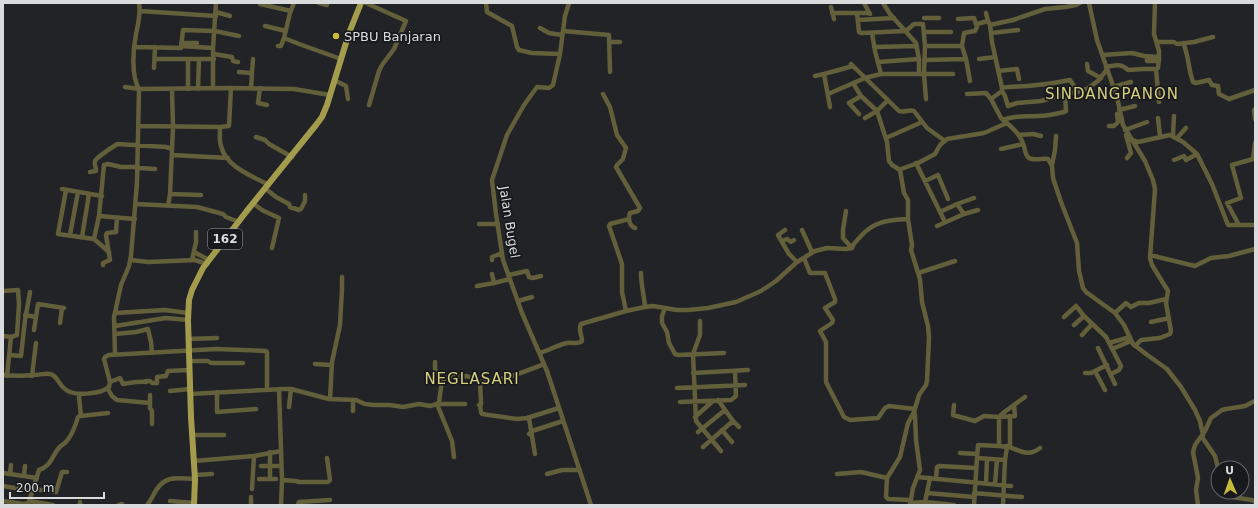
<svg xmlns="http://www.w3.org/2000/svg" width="1258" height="508" viewBox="0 0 1258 508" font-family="'DejaVu Sans',sans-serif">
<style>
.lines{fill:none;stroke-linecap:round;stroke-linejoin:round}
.minor{stroke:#635f3b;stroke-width:4.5}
.major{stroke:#a49c4d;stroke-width:6}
.poi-dot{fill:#c8bb3b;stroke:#18191c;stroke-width:1.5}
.labels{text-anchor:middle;stroke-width:3.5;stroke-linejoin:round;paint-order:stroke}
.shield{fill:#18191c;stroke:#a0a1a3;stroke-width:1}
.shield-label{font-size:12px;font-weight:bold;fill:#dadbdd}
.poi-label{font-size:13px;fill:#dadbdd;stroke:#18191c;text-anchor:start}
.street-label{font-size:13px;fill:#dadbdd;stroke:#18191c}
.quarter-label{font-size:15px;letter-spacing:1px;fill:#d6cf80;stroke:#18191c}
</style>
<rect width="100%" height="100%" fill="#212326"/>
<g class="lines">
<path class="minor" d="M 319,3 L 327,5
M 366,3 L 406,21 L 394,49 L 382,65 L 379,71 L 369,105
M 486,3 L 487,12 L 512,26 L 517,47 L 519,50 L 532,53 L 560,54
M 569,3 L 565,16 L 560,54 L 553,85 L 549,88 L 537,87 L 534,91 L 524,105 L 507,135 L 492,180 L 496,214 L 503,260 L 522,313 L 547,371 L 591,505
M 864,3 L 870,14
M 883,3 L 890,14 L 916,43 L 919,59 L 919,74
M 1089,3 L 1097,40 L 1117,97 L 1123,125 L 1145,161 L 1153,180 L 1155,189 L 1150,258 L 1152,265 L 1168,291 L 1166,303 L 1171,331 L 1170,334 L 1160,338 L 1141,340 L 1135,346
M 260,4 L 291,11
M 831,7 L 834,19
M 140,11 L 216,16
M 216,12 L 230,16
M 832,13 L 869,13
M 986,13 L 988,21
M 924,18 L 939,18
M 858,20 L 894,18
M 990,25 L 1013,20 L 1045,9 L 1065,7 L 1076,5 L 1080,3
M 265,26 L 286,31
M 540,28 L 549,33 L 562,35
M 563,31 L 609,35 L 610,72
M 924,32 L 951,32
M 872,33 L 875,51 L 881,74
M 991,33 L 1018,30
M 284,38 L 290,13 L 294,3
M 609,42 L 620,42
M 1157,42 L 1174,42 L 1177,44 L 1194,42 L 1213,37
M 181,43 L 197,43
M 1183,43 C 1189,55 1188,69 1193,82 L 1196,83 L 1209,80 L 1212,85 L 1218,86 L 1219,94 L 1229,99 L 1255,90
M 181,46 L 213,48
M 278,46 L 281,46 L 284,38 L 299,44 L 341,59
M 925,46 L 962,46
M 135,47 L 181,48 L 183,30 L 215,31 L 239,36
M 874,47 L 917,46
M 214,54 L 232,57 L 233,61 L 238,62
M 1102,55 L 1132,53 L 1144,56 L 1159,57
M 1147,57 L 1147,61 L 1159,61
M 155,59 L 214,59
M 188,59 L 188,89
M 966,59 L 970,81
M 979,59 L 995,57
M 924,60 L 966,59 L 962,46 L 964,33 L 975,31 L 977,27 L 974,18 L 958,19
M 878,62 L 919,59
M 851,64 L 899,111 C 904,113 909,109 914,111 L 927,128 L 945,141
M 1087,64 L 1088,71 L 1101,78
M 1106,67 C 1116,65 1121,63 1128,70 L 1143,69 L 1156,69 L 1158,68 L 1159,59 L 1159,51 L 1154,34 L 1155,3
M 154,68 L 155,47
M 1156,69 L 1159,102
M 998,71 L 1017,69 L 1019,79
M 239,72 L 251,73
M 815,76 L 824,74
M 334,80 L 346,86 L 348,99
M 853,83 L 861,96 L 877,111 L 887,101
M 125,87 L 139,89 L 229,88 L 294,89 L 330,95
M 1113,87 L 1131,82
M 213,88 L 213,48 L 216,3
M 251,88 L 253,59
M 260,88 L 258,103 L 267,105
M 1002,88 C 1011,86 1019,87 1028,86 C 1042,85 1056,83 1070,80 L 1078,92
M 172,89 L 173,127 L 170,194 L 201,195
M 198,89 L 199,59
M 1002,91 L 1005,96 L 1008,106 L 1017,103 L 1041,101 L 1065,94
M 603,94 L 610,107 L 617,135 L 626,148 L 623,159 L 617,165 L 616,167 L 640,208 L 638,211 L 630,213 C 628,218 629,226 635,228
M 828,94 L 865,78 L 881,74 L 924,74 L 925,46 L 923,24 L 914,24 L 906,31 L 861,33 L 859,32 L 857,13
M 967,94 L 986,93 L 991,99
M 926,99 L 924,74 L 953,74
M 830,107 L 824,74 L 853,66
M 1255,109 L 1254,110 L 1255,119
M 1119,110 L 1135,106
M 859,114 L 849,103 L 861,96
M 865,118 L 877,111 L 887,142 L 889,161 L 892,165 L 900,170
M 1158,118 L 1160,136
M 1003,120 C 1014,115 1026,117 1038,116 C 1047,116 1056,114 1064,112 L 1066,111 L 1065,94 L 1087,89 L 1099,80 L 1107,69
M 1007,123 C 1015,130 1021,136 1024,146 C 1025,150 1025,155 1029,158 C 1034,161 1043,158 1048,159 L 1052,166 L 1053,178 L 1061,202 L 1077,243 L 1079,271 L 1083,288 L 1086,292 L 1115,313 L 1124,325 L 1133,344 L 1146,354 L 1167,369 L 1181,387 L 1195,410 L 1200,421 L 1203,435
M 138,126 L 220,127 C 220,133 219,140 221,146 C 226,167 252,176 269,185
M 1109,126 L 1114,126 L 1118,122 L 1117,114
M 220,127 L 229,126 L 231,88
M 1125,130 L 1147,122
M 1019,135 L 1033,134 L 1041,136
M 1126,135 L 1131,153 L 1127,158
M 1173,135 L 1174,116
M 256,137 L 265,140 L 269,144 L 292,157
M 886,138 L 922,122
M 1177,138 L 1186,128
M 1132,140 L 1138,142 L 1170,135 L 1183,142 L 1197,154 L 1212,184 L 1228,225 L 1255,225
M 1001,149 L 1023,144
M 172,155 L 228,158
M 1174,160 L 1184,156 L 1186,160 L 1197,154
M 916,163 L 945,222
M 1052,165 L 1055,150 L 1056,136
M 138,168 L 155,169
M 90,172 L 96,171 C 96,168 94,163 95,161 C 97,157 115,145 118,144 L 166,147 L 172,149
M 925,181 L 938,175 L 948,199
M 62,189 L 102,196
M 266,189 L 276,197 L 289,204 L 290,207 L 299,210 L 301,209 L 305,201 L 305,195
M 66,190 L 58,234 L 94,239
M 135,204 L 197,207 L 223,214 L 226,217 L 239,222
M 254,204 L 262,210 L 279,218 L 272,248
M 957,204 L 964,214
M 168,206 L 170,194
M 846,211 L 843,230 L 843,238 L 852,248
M 940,212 L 957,204 L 974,198
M 99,216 L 94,239 L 109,252
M 135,219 L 99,216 L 104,165 L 108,164 L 121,167 L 138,167
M 479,224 L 498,224
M 1239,225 L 1227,203 L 1241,198 L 1232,165 L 1253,159 L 1255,143
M 937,226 L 964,214 L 978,210
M 785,230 L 778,235 L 789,254 L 797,262
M 802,230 L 812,252
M 70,235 L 78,192
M 82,237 L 89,194
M 782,241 L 787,239 L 791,242 L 794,240
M 194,252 L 209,260
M 1150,255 L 1195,266 L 1211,258 L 1229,256 L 1255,249
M 804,258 L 810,273 L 825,273 L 835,299 L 835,302 L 825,308 L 833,320 L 832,323 L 820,331 L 826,342 L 826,382 L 844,417 L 850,420 L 878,418 L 885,408 L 889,406 L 915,409
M 131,260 L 148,262 L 195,260 L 207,264
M 192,260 L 196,242 L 196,232
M 492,260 L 492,257 L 502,253
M 103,265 L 103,263 L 110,260 L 106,235 L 107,233 L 116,232 L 117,218
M 641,273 C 641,285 644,295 645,307
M 918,273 L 955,261
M 492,274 L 494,283 L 510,279
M 509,275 L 527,271 L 529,277 L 533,278 L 541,276
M 477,286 L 494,283
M 3,291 L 18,290 L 19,304 L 17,335 L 11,337 L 7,376
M 518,301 L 532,297
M 665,308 L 662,316 L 662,323 L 667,332 L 669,343 L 675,354 L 678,355 L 724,353
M 626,311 L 622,292 L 622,264 L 609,226 L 610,224 L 629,219
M 115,313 L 165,310 L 188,313
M 1115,313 L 1126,303 L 1131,307 L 1139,303 L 1149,303 L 1166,299
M 25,315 L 36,317 L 38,304 L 64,308
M 1064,317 L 1076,306 L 1084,316 L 1106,337 L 1121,366 L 1119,370 L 1111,374
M 700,321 L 700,335 L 693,354 L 696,421 L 721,451
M 1151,322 L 1169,318
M 60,323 L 62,308
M 1074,325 L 1084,316
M 115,326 L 166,318 L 188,320
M 34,330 L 36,317
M 115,334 L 136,332 L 148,329 L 151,342 L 152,353
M 1082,335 L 1092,324
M 3,336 L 11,337
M 188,339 L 217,338
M 1109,343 L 1130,337
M 1098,348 L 1115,384
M 1112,349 L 1131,341
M 540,353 C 549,350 558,345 567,343 C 573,342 578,345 582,341 C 582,335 578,330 581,324 L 626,311 L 645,307 L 653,306 L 677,310 L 688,310 L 708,308 L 736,302 L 761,291 L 776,281 L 797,262 L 815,251 L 827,248 L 846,249 L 852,248 C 853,243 857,241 860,237 C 874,221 888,220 908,219
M 115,354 L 114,317 L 116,308 L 121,285 L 129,266 L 131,256 L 137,182 L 139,89 C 131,76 133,49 136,34 C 138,24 141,14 139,3
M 10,355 L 21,356 L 25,320 L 30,292
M 189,361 L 208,361 L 211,363 L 243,363
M 435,362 L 435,369 L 442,381
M 315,364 L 331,365
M 1095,371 L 1105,390
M 693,373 L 748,370
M 1085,373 L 1091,373 L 1107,365
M 3,375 C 14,376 24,376 34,375 C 39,375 45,373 50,374 C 57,375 59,385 65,389 C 73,397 101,394 109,387 L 110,382 L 104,359 L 105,357 L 109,355 L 216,349 L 266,351 L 267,352 L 267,389
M 32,376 L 36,343
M 110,382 L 120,378 L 123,384 C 131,383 137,381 146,382 L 146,381 L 150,381 L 152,383 L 157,383 L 157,377 L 166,376 L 168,371 L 189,370
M 480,382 C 502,381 524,372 544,364
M 677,388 L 745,385
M 108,389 L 112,396 L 117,400 L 150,403
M 279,389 L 282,480 L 281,505
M 170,391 L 190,389
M 217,392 L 217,412 L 256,409
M 80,394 L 79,397 L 81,416 L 108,413
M 190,394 L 284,389 L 291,389 L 329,399 L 356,400 L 365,404 L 374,405 L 390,405 L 403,407 L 419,404 L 430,406 L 437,404 L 439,402 L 442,381 L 447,377 L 467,376 L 480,382 L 481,402 L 481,404 L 479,405
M 150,395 L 150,408 L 152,411 L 152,424
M 330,399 L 332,362 L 340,325 L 342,289 L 342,277
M 680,402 L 731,400 L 736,396 L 735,371
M 480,405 L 481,412 L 482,414 L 517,419 L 527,418 L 559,408
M 954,405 L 953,415 L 975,421 L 984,416 L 999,417 L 1015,416 L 1014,405
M 289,407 L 291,389
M 353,411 L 353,400
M 695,417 L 713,401
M 529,418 L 535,454
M 733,421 L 739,427
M 722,430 L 732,442
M 698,432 L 725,410
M 529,434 L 532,431 L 563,421
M 192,435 L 224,435
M 1202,437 L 1215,456 L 1218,468
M 1006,446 C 1020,450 1027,458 1040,448
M 703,447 L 733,421 L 718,400
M 1010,447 L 1010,416
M 960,453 L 977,454
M 454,457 L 452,441 L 437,404 L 465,404
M 977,458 L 978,445 L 999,446
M 194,461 L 254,456 L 281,451
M 261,466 L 280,466
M 3,473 L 37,478
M 10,474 L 11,465
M 547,474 L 562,470 L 580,470
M 837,474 L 861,472 L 887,478
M 195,475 L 212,474
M 24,476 L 25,466
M 917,477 L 1011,486
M 259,479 L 276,479
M 270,479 L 270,452
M 936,479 L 937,467 L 939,466 L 976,468
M 282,480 L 296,481 L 299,482 L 328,482 L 330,480 L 327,458
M 986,483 L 987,459
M 995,484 L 997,460
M 3,486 L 33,491
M 34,489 L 56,492 L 62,472 L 67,472
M 252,489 L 254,456
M 1229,492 L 1232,497 L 1252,500 L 1255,502
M 927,493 L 974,497
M 974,493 L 1022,497
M 911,500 L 888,499 L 886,497 L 887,478 L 900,457 L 908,423 L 914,412
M 3,501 L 24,504 L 29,503
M 29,501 L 53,505
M 170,501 L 194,503
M 925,502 L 954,505
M 910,503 L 925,502 L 930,478
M 28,505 L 39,470 C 51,466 51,458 58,449 C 60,446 62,445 65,443 C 71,437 76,424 78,417 L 81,415
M 80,505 L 80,502
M 119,505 L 122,504
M 147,505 C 152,500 153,494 157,489 C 167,474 180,479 195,479
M 251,505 L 251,497
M 298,505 L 299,502 L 330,500
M 910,505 L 913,488 L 920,470 L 916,440 L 915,415 L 914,412 L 919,395 L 926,385 L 927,381 L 929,338 L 928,326 L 922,302 L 920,279 L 911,250 L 912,245 L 908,219 L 908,200 L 904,193 L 900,170 L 901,169 L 918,163 L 935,154 L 940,145 L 947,139 L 984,133 L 1007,123 L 1001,118 L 991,99 L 1002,91 L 1002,88 L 992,42 L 990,25 L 988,21 L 977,24
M 974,505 L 977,458 L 1005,460 L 1007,447 L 999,446 L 999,417 L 1003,413 L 1025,397
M 1003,505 L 1005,460
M 1198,505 L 1196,490 L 1198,478 L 1193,452 L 1195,445 L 1205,431 L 1211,418 L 1222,410 L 1226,409 L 1245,406 L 1255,401"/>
<path class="major" d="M 194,505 L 195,479 L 191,417 L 188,320 L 189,300 L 192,290 L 203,268 L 246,212 L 316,125 L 322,117 L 327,105 L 349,33 L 361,3"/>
</g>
<circle class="poi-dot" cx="336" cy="36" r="4"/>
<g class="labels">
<rect class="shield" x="208" y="229" width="34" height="20" rx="3"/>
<g class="shield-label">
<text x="225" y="243">162</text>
</g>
<g class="poi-label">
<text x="344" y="41">SPBU Banjaran</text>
</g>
<g class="street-label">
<text transform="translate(510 222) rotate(81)" y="5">Jalan Bugel</text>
</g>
<g class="quarter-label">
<text x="1112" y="99">SINDANGPANON</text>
<text x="472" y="384">NEGLASARI</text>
</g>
</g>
<rect width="1258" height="508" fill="none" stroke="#dadbdd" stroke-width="8"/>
<g transform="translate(1230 480) rotate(358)"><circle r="19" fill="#18191c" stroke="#666769"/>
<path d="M0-3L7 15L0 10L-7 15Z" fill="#c8bb3b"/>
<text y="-6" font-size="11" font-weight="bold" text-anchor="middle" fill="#dadbdd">U</text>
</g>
<path d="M10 492v6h94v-6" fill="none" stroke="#dadbdd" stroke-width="2"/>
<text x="16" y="492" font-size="12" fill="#dadbdd" stroke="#18191c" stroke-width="3" paint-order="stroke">200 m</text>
</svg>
